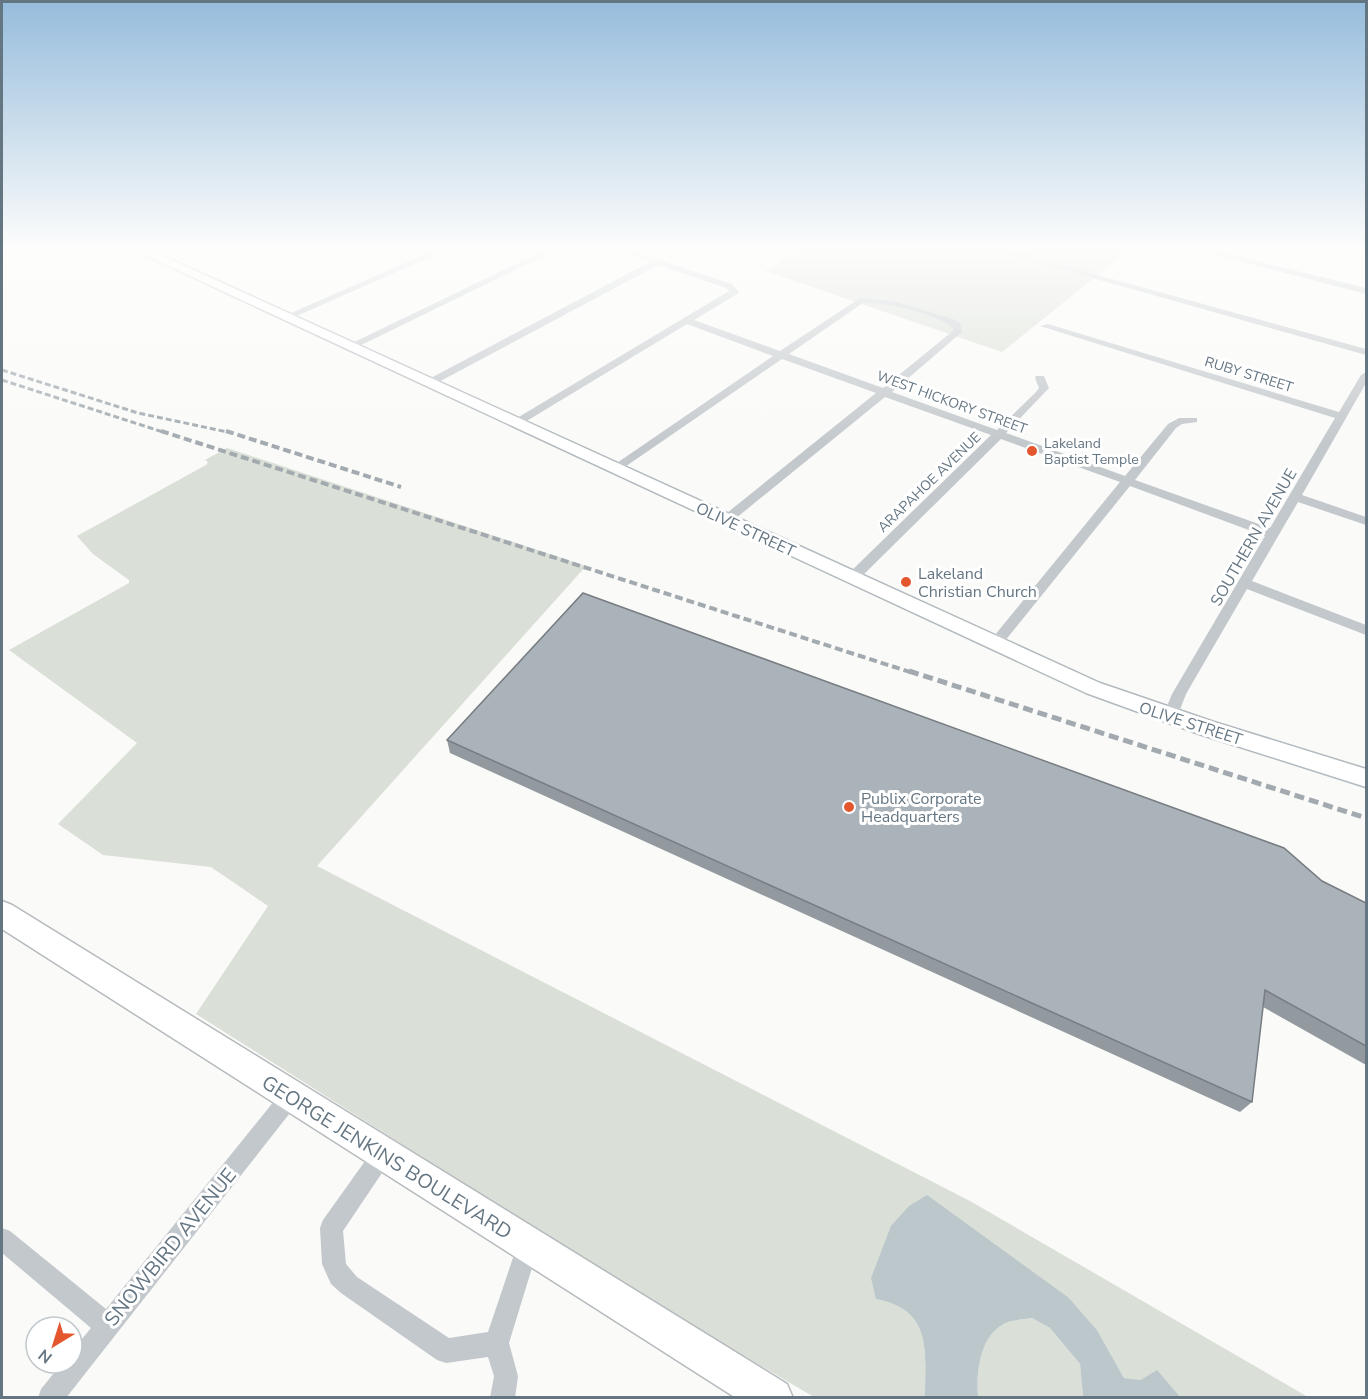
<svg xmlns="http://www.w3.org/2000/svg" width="1368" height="1399" viewBox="0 0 1368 1399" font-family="'Nunito Sans',sans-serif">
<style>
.green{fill:#dadfd7}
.water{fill:#bbc7cb}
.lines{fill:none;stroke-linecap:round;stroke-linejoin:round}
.secondary-casing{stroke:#b3babf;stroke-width:3}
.primary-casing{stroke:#b5babe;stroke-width:3}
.minor{fill:#c3c8cc;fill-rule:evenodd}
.secondary{fill:#fff;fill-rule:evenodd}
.primary{fill:#fff;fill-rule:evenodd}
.rail-far2{stroke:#a2aab0;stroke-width:3;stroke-dasharray:6 3;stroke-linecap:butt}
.rail-far1{stroke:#a2aab0;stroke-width:4;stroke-dasharray:8 4;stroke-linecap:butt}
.rail{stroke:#a2aab0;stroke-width:5;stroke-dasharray:10 5;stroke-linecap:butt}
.wall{fill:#929a9f}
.building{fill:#aab3b9;stroke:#777d82;stroke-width:1.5}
.poi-dot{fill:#e4572e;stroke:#fff;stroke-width:2}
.labels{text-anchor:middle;stroke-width:6;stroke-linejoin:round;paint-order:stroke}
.far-street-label{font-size:14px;fill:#657683;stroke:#fff}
.far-poi-label{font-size:14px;fill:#657683;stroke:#fff;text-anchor:start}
.street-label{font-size:16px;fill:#657683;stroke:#fff}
.poi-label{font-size:16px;fill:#657683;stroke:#fff;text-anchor:start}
.near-street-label{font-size:20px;fill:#657683;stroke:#fff}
</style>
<rect width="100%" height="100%" fill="#fafaf8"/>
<path class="green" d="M 804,249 L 1130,249 L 1002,352 L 765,271 Z
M 227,448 L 586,566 L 317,866 L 970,1201 L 1308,1397 L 1180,1397 L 1141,1380 L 1124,1378 L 1097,1330 L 1069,1298 L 876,1299 C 933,1310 925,1351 925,1397 L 814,1397 L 650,1301 L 196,1014 L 268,906 L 211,867 L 103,855 L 58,824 L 137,743 L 9,650 L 129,583 L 129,580 L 93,554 L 77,536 L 206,465 L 208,462 L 205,460 Z
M 1032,1318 L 1050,1328 L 1080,1364 L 1083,1397 L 978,1397 C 976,1371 980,1333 1008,1322 C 1015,1320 1025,1319 1032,1318 Z"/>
<path class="water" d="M 927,1195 L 1069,1298 L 1097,1330 L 1124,1378 L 1141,1380 L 1157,1370 L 1180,1397 L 1083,1397 L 1080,1364 L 1050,1328 L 1032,1318 C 1025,1319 1015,1320 1008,1322 C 980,1333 976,1371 978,1397 L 925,1397 C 925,1351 933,1310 876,1299 L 871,1278 L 891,1226 L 909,1206 Z"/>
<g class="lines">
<defs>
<path id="secondary" d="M 132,249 L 148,249 L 1100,683 L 1214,722 L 1366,769 L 1366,787 L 1199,734 L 1086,693 Z"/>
<path id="primary" d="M 2,901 L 12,905 L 787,1384 L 793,1398 L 736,1398 L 2,929 Z"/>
</defs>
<use href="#secondary" class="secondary-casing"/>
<use href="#primary" class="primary-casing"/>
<path class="minor" d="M 6,249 L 19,249 L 2,255 L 2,250 Z
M 437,249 L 448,249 L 290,319 L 282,317 Z
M 547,249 L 558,249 L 353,349 L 344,347 Z
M 614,249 L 626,249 L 732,284 L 739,292 L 737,294 L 694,320 L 780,351 L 860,298 L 893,301 L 953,319 L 960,323 L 962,332 L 892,392 L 997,430 L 1036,392 L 1039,388 L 1035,378 L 1036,376 L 1044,376 L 1049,388 L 1006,433 L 1125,476 L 1168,424 L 1179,418 L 1197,418 L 1197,422 L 1182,424 L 1176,428 L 1135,480 L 1270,528 L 1335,418 L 1040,326 L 1048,324 L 1339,412 L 1361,375 L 1366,372 L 1366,383 L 1302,495 L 1366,517 L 1366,525 L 1298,502 L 1252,581 L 1366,625 L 1366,635 L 1247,589 L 1186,694 L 1176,720 L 1166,720 L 1163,716 L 1172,694 L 1265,536 L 1130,486 L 1000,647 L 990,647 L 988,644 L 990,641 L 1120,482 L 1001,439 L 857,581 L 847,581 L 845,578 L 847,575 L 991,435 L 885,397 L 730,523 L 722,523 L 722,517 L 876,393 L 782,359 L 619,471 L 611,471 L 611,467 L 773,356 L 687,324 L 520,425 L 512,425 L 512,421 L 729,291 L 726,288 L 658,265 L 433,385 L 425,385 L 425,381 L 650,262 ZM 863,303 C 881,301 944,315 954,330 L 883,388 L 789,354 Z
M 989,249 L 1003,249 L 1366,349 L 1366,355 Z
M 1194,249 L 1208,249 L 1366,288 L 1366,294 Z
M 290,1087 L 297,1090 L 300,1097 L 297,1104 L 66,1398 L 38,1398 L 41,1389 L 62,1363 L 72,1363 L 72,1351 L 91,1328 L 2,1253 L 2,1228 L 10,1231 L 106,1309 L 283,1090 Z
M 383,1144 L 391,1147 L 394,1155 L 343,1231 L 346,1264 L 357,1277 L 449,1338 L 488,1332 L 520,1237 L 528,1234 L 536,1237 L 539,1245 L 509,1343 L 518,1376 L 515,1398 L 490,1398 L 494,1376 L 488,1357 L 446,1363 L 437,1360 L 341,1293 L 331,1284 L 322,1264 L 320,1228 L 323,1220 L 375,1147 Z"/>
<use href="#secondary" class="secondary"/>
<use href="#primary" class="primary"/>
<path class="rail-far2" d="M 2,370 L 138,413 L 232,433
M 2,380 L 166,433"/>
<path class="rail-far1" d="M 161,431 L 913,673
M 226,431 L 401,487"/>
<path class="rail" d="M 909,671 L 1366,818"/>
</g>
<path class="wall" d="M 447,740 L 1322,881 L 1366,903 L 1366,1065 L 1263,1007 L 1252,1102 L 1240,1112 L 450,753 Z"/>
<path class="building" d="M 583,593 L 1284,848 L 1322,881 L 1366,903 L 1366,1046 L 1265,990 L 1252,1102 L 447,740 Z"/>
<linearGradient id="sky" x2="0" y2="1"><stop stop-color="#96bcdc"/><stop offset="0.56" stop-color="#fdfdfc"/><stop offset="1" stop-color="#fdfdfc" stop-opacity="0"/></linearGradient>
<rect width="1368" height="445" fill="url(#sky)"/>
<g class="poi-dot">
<circle cx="1032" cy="451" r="6"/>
<circle cx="906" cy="582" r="6"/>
<circle cx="849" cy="807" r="6"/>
</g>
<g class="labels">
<g class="far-street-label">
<text transform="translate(1249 374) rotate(17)" y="5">RUBY STREET</text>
<text transform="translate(952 402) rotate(20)" y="5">WEST HICKORY STREET</text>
<text transform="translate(929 482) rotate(-44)" y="5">ARAPAHOE AVENUE</text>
</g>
<g class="far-poi-label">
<text x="1044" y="448">Lakeland<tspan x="1044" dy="16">Baptist Temple</tspan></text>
</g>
<g class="street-label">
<text transform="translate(746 529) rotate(25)" y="6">OLIVE STREET</text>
<text transform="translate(1253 537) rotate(-60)" y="6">SOUTHERN AVENUE</text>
<text transform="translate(1191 723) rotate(18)" y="6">OLIVE STREET</text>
</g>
<g class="poi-label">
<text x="918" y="579">Lakeland<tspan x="918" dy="18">Christian Church</tspan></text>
<text x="861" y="804">Publix Corporate<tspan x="861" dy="18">Headquarters</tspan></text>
</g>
<g class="near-street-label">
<text transform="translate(387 1157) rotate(32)" y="7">GEORGE JENKINS BOULEVARD</text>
<text transform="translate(170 1247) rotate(-51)" y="7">SNOWBIRD AVENUE</text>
</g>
</g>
<rect width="1368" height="1399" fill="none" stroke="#657683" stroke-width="6"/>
<g transform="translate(54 1345) rotate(218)"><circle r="28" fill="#ffffff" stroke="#c1c8cd" stroke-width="1.5"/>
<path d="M0-4.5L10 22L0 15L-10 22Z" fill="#e4572e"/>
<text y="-9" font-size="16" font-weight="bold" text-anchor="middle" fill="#657683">N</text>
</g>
</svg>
